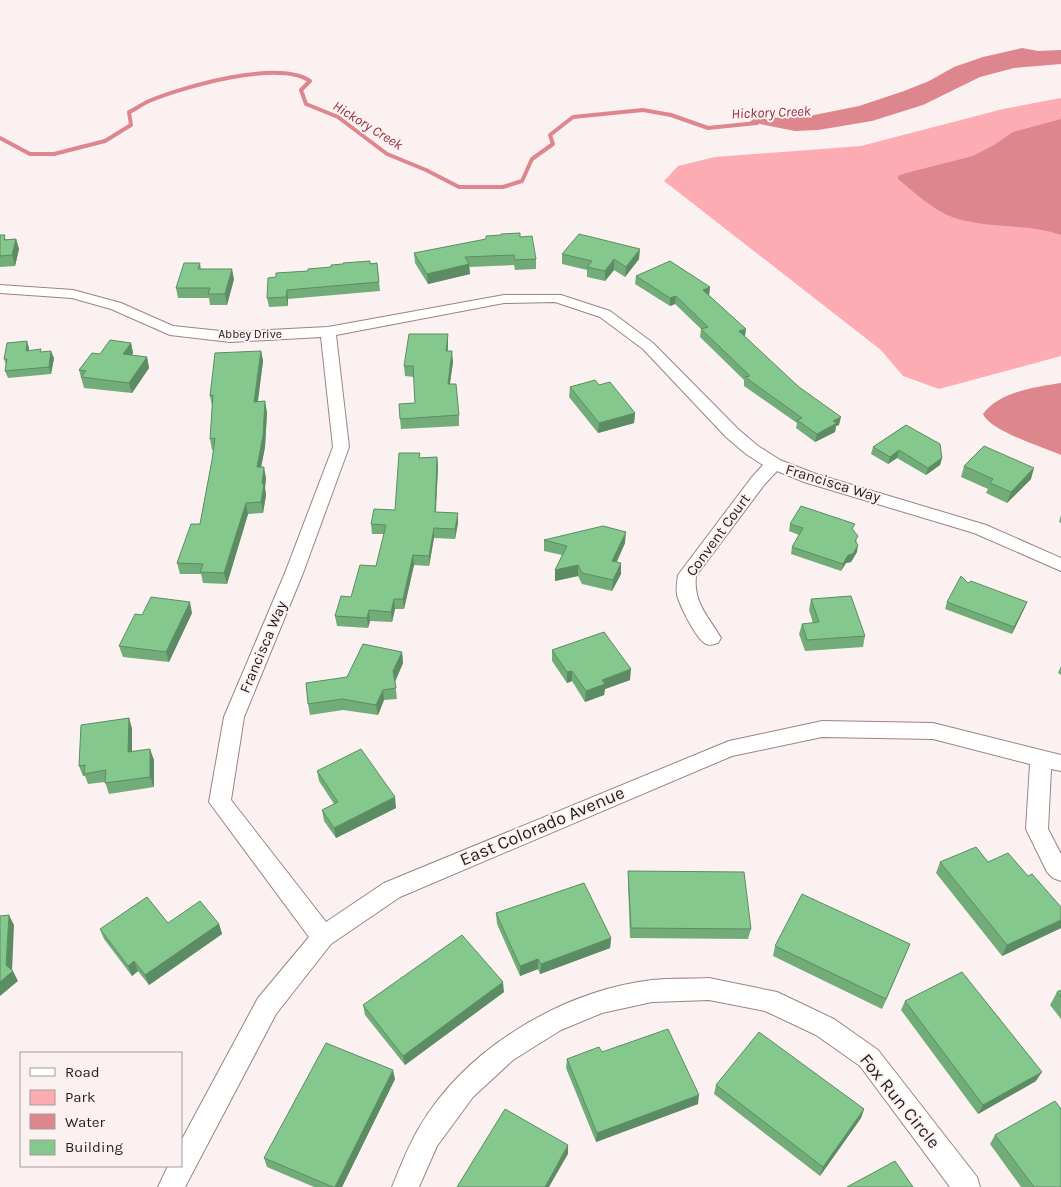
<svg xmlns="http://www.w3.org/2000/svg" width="1061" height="1187" viewBox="0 0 1061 1187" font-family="Karla,sans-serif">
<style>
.green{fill:#fcacb2}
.water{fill:#de868e}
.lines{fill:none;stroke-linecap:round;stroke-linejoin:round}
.stream{stroke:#de868e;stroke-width:4}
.minor-casing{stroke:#9c8284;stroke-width:2}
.minor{fill:#fff;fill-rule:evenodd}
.wall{fill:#72ac79}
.shaded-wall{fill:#5c8c63}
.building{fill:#84c88d;stroke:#5c8c63}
.labels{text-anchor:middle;stroke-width:4;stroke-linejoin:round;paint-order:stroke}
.far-street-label{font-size:12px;fill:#261c1c;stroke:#fcf1f1}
.far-water-label{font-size:14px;font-style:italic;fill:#922b3d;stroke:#fcf1f1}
.street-label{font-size:15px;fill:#261c1c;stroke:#fcf1f1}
.near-street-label{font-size:18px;fill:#261c1c;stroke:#fcf1f1}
</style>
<rect width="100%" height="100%" fill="#fcf1f1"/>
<path class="green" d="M 1061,98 L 1061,356 L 939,389 L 903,376 L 881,350 L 664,181 L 678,166 L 715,157 L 861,146 L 1003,109 Z"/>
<path class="water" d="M 1022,48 L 1038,51 L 1061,50 L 1061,64 L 1014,68 L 980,77 L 923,105 L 872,121 L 818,130 L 795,131 L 750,122 L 753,119 L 809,116 L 859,106 L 904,91 L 929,81 L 954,67 L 983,57 Z
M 1061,119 L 1061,235 C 1028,223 989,229 955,218 C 934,211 915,193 898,179 L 898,176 L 906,173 L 973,156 L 994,145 L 1013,132 Z
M 1061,383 L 1061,455 C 1043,447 990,431 983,414 C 999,392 1035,387 1061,383 Z"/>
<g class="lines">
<path class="stream" d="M 0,138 L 30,154 L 54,154 L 105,141 L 131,125 L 129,112 C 136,109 142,104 149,101 C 183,87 278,59 310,81 L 301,90 L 306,104 L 338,117 L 387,154 L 426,170 L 459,187 L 503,187 L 522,181 L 532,159 L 553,144 L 550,135 L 573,117 L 643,110 L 671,115 L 708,128 L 757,123"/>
<defs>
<path id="minor" d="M 0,285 L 73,290 L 121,303 L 173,326 L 230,332 L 328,327 L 504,295 L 561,295 L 610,311 L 653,343 L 738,429 L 758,446 L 780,460 L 816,474 L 986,525 L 1061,558 L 1061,571 L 974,533 L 804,482 L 777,471 L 764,485 L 696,576 C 693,603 709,617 721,638 L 718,643 C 714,644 710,646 706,644 C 696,639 680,606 677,595 C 676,588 677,582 678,575 L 752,477 L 763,465 L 746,454 L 726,437 L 643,349 L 600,317 L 555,302 L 504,303 L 336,335 L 349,447 L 303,573 L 244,717 L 231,800 L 326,922 L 384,883 L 729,741 L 822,721 L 933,723 L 1061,755 L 1061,771 L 1051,769 L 1048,829 L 1061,854 L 1061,881 L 1053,878 L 1047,872 L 1026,829 L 1030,764 L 933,739 L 822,737 L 732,756 L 400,897 L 331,944 L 276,1014 L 185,1187 L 158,1187 L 168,1166 L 181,1166 L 181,1141 L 258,998 L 309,937 L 209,802 L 224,717 L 285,573 L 333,447 L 321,337 L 230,342 L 170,335 L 111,309 L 72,298 L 0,293 Z
M 709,978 L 777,992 L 834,1019 L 878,1050 L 977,1177 L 980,1187 L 950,1187 L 860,1066 L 816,1035 L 765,1011 L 709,1000 L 652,1002 L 602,1013 L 561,1030 L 513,1060 L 473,1097 L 437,1146 L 419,1187 L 392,1187 C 400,1168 408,1146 419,1128 C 465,1049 561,991 652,980 C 671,978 690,979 709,978 Z"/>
</defs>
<use href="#minor" class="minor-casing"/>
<use href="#minor" class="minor"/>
</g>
<path class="wall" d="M 0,235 L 7,240 L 16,239 L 19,249 L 15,266 L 0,267 Z
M 520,237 L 536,259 L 536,269 L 515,270 L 514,265 L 469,267 L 470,274 L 428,284 L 415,263 L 414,253 Z
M 562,254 L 639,259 L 625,277 L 614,270 L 605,281 L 587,277 L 587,270 L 562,264 Z
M 200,263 L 201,269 L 234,279 L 227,305 L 210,305 L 209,298 L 178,298 L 176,288 Z
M 377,263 L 380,291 L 288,299 L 288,306 L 269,307 L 267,298 L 276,277 L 308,271 Z
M 636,276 L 710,287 L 709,295 L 745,337 L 839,425 L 836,426 L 835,432 L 815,442 L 796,428 L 797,423 L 744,386 L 744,380 L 700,337 L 701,329 L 675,304 L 670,306 L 635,284 Z
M 131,343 L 133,353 L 132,355 L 147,357 L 149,368 L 132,393 L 84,388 L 79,370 L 100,354 Z
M 448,345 L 448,351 L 453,362 L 450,384 L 459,415 L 459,426 L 401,429 L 400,419 L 415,403 L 414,377 L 405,376 L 404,366 Z
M 29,348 L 29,350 L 42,352 L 54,358 L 51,374 L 8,378 L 5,371 L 6,365 L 4,359 Z
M 261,351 L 263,361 L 258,402 L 267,412 L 265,447 L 261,467 L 266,478 L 265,488 L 266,495 L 263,513 L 248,514 L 227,584 L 203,583 L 201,574 L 180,574 L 177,563 L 200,524 L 212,460 L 214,449 L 212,450 L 210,439 L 212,406 L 210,396 Z
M 599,385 L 635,413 L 634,423 L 598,433 L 569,397 L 570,387 Z
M 906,425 L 942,458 L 940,465 L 926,475 L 897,458 L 888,464 L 871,454 L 873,447 Z
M 437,457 L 438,467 L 436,512 L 458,523 L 455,539 L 434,538 L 429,566 L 414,565 L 404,609 L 395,609 L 392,622 L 370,621 L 368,628 L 337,626 L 335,616 L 376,566 L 384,534 L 372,534 L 371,524 L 395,510 L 420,458 Z
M 964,466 L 1031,479 L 1007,503 L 986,493 L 988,489 L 961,477 Z
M 1061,515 L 1061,523 L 1059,522 Z
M 790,524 L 854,530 L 857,543 L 857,552 L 851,562 L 846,563 L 841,571 L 791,554 L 792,547 L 799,535 L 789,531 Z
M 544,540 L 625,543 L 617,562 L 621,574 L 612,591 L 582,584 L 578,576 L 555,581 L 555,570 L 562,555 L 544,551 Z
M 968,583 L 1027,602 L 1024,609 L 1012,634 L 945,609 L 947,602 Z
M 811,599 L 865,636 L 863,647 L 805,651 L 799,634 L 802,624 L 813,623 L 809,610 Z
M 192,613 L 169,662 L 123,657 L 119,646 L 142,615 Z
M 552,650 L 630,680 L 605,689 L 604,695 L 585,702 L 572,681 L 567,683 L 552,661 Z
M 402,652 L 403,663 L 395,681 L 397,699 L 384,700 L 378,715 L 343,710 L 310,715 L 308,704 L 347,677 Z
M 1061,666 L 1061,675 L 1058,673 Z
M 129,718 L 132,729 L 132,752 L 154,760 L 154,787 L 109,794 L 105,782 L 88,784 L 85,776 L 83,776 L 79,766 Z
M 317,771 L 396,808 L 336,838 L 324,821 L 322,810 L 334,804 L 319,781 Z
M 940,862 L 988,862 L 1028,876 L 1061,907 L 1061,928 L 1002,956 L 936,873 Z
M 628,871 L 751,929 L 748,939 L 630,938 L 628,882 Z
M 496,913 L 611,938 L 610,948 L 540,974 L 538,969 L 520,976 L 497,924 Z
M 219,924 L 222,934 L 149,985 L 138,971 L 132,976 L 104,939 L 100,929 Z
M 910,944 L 882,1009 L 773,956 L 775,946 Z
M 1061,990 L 1061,1019 L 1050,1005 L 1057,992 Z
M 504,992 L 405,1065 L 365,1015 L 363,1005 Z
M 905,1001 L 1036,1081 L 978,1114 L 901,1010 Z
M 602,1052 L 698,1104 L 596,1142 L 566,1068 L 567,1059 Z
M 395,1079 L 342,1187 L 314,1187 L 267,1167 L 264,1158 Z
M 716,1085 L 864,1109 L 861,1118 L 820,1176 L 714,1094 Z
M 995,1135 L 1061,1187 L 1021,1187 L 990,1144 Z"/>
<path class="shaded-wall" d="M 16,239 L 19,249 L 15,266 L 12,255 Z
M 640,249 L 639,259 L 625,277 L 626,267 Z
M 614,259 L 614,270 L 605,281 L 605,271 Z
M 469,264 L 470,274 L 428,284 L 427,274 Z
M 232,269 L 234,279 L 227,305 L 225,294 Z
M 710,287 L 709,295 L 703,290 Z
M 287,290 L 288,299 L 288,306 L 286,297 Z
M 676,296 L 675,304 L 670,306 L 670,298 Z
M 746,329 L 745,337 L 739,331 Z
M 448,334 L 448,345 L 446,361 L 446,351 Z
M 27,341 L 29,348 L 28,358 L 26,351 Z
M 131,343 L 133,353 L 125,364 L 123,354 Z
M 51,351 L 54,358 L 51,374 L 49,367 Z
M 261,351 L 263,361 L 256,413 L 254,402 Z
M 452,351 L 453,362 L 448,395 L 448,384 Z
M 147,357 L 149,368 L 132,393 L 129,383 Z
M 265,401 L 267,412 L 265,447 L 259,478 L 257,467 Z
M 635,413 L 634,423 L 598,433 L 599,423 Z
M 841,417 L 839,425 L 836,426 L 835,432 L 815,442 L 817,434 L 833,421 Z
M 899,450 L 897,458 L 888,464 L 890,457 Z
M 437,457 L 438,467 L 435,522 L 435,512 Z
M 942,458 L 940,465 L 926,475 L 928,468 Z
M 264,467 L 266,478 L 265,488 L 266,495 L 263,513 L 261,502 L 262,484 Z
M 1034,468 L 1031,479 L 1007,503 L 1011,492 Z
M 246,503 L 248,514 L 227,584 L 224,573 Z
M 458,513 L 458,523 L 455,539 L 455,529 Z
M 434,528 L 434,538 L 429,566 L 429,556 Z
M 626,532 L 625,543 L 612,571 L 612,561 Z
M 858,545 L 857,552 L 851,562 L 846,563 L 841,571 L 843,564 L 848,555 Z
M 413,555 L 414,565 L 404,609 L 403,599 Z
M 621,563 L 621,574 L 612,591 L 613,580 Z
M 578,565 L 578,576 L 555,581 L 555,570 Z
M 394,599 L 395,609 L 392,622 L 391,612 Z
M 190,602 L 192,613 L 169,662 L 166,652 Z
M 1027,602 L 1024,609 L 1012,634 L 1014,627 Z
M 369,610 L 370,621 L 368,628 L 367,618 Z
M 402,652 L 403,663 L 395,682 L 393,671 Z
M 631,669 L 630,680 L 605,689 L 604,695 L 585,702 L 586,691 L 602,680 Z
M 572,671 L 572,681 L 567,683 L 567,672 Z
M 383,690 L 384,700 L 378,715 L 376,705 Z
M 129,718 L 132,729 L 132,763 L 128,752 Z
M 150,749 L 154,760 L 154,787 L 150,777 Z
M 395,797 L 396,808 L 336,838 L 334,828 Z
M 9,915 L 14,925 L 12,972 L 13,971 L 18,981 L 0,996 L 0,982 L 6,965 Z
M 1061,920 L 1061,928 L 1002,956 L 1007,945 Z
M 219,924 L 222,934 L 149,985 L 145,975 Z
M 611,938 L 610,948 L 540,974 L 541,964 Z
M 910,944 L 906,954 L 882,1009 L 886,999 Z
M 538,959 L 538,969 L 520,976 L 520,966 Z
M 134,961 L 138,971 L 132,976 L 128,966 Z
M 503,982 L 504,992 L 405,1065 L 403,1056 Z
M 393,1070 L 395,1079 L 342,1187 L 335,1187 Z
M 1042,1072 L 1036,1081 L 978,1114 L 983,1105 Z
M 699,1095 L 698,1104 L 596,1142 L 597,1133 Z
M 864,1109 L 861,1118 L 820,1176 L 823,1167 Z
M 568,1145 L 568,1154 L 549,1187 L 545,1187 Z"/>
<path class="building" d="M 520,233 L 520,237 L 532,236 L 536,259 L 515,260 L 514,255 L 465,257 L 469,264 L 427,274 L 414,253 L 486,239 L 486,236 L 501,235 L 501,234 Z
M 579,234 L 640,249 L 626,267 L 614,259 L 605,271 L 587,267 L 592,261 L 562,254 Z
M 0,235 L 5,235 L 4,240 L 16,239 L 12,255 L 0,256 Z
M 370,261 L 370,264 L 377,263 L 379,282 L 287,290 L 286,297 L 267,298 L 268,278 L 276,277 L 276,273 L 308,271 L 308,269 L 331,267 L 331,265 L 343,264 L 343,263 Z
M 670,261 L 710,287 L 703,290 L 746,329 L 739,331 L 799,387 L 841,417 L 833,421 L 837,423 L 817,434 L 797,420 L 802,418 L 745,377 L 750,376 L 701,329 L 708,327 L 676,296 L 670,298 L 636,276 Z
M 184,263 L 200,263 L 198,269 L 232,269 L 225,294 L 208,294 L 210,288 L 176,288 Z
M 409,334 L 448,334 L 446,351 L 452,351 L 448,384 L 456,384 L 459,415 L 400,419 L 399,404 L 415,403 L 413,366 L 404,366 Z
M 110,340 L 131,343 L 123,354 L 147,357 L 129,383 L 81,377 L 86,371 L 79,370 L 92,353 L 100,354 Z
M 27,341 L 26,351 L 41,349 L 40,352 L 51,351 L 49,367 L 5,371 L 7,359 L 4,359 L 7,343 Z
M 261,351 L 254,402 L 265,401 L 263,436 L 257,467 L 264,467 L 262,484 L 264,484 L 261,502 L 246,503 L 224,573 L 200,572 L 203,564 L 177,563 L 191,524 L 200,524 L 212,460 L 215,438 L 210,439 L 213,395 L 210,396 L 215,353 Z
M 595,380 L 599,385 L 610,382 L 635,413 L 599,423 L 570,387 Z
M 906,425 L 940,444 L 942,458 L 928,468 L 899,450 L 890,457 L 873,447 Z
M 984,446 L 1034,468 L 1011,492 L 990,483 L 993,479 L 964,466 Z
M 399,453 L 420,453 L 419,458 L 437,457 L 435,512 L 458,513 L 455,529 L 434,528 L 429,556 L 413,555 L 403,599 L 394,599 L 391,612 L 369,610 L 367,618 L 335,616 L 341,596 L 351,597 L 360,565 L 376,566 L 386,525 L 371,524 L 374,509 L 395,510 Z
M 801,506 L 855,524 L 852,529 L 858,536 L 855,541 L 858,545 L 853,554 L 848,555 L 843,564 L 792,547 L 803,528 L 790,524 Z
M 603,526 L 626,532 L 612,561 L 621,563 L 613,580 L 582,573 L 578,565 L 555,570 L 567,546 L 544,540 Z
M 961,576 L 968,583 L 971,581 L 1027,602 L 1014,627 L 947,602 Z
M 851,596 L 865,636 L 807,640 L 802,624 L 819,622 L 811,599 Z
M 151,597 L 190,602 L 166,652 L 119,646 L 135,614 L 142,615 Z
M 604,632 L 631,669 L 602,680 L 605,684 L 586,691 L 572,671 L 567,672 L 552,650 Z
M 363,644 L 402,652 L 393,671 L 396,688 L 383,690 L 376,705 L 342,699 L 308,704 L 306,683 L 347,677 Z
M 129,718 L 128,752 L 150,749 L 150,777 L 105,783 L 106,770 L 84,774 L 85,765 L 79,766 L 81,725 Z
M 361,749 L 395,797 L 334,828 L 322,810 L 338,802 L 317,771 Z
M 976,847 L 988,862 L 1008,853 L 1028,876 L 1032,874 L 1061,907 L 1061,920 L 1007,945 L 940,862 Z
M 628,871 L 744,872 L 751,929 L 631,928 Z
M 584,883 L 611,938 L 541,964 L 538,959 L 520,966 L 496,913 Z
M 802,894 L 910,944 L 886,999 L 775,946 Z
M 147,897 L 168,923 L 200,901 L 219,924 L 145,975 L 134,961 L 128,966 L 100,929 Z
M 9,915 L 6,965 L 13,971 L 0,982 L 0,916 Z
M 462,935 L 503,982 L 403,1056 L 363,1005 Z
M 962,972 L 1042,1072 L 983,1105 L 905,1001 Z
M 1061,990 L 1061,997 L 1057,992 Z
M 668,1029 L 699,1095 L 597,1133 L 567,1059 L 599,1047 L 602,1052 Z
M 759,1032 L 864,1109 L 823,1167 L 716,1085 Z
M 326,1043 L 393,1070 L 335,1187 L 333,1187 L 264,1158 Z
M 1055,1101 L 1061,1109 L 1061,1187 L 1034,1187 L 995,1135 Z
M 505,1109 L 568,1145 L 545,1187 L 457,1187 Z
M 895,1161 L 913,1187 L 847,1187 Z"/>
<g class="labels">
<g class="far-street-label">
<text x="250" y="338">Abbey Drive</text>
</g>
<g class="far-water-label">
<text transform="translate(771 112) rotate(-2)" y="5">Hickory Creek</text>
<text transform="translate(368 125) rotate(32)" y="5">Hickory Creek</text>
</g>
<g class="street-label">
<text transform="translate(833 483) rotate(17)" y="5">Francisca Way</text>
<text transform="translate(718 535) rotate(-54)" y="5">Convent Court</text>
<text transform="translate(263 647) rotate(-67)" y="5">Francisca Way</text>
</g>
<g class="near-street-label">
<text transform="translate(542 826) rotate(-23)" y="6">East Colorado Avenue</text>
<text transform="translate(900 1101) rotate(51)" y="6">Fox Run Circle</text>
</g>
</g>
<rect x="20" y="1052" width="162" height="115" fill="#fcf1f1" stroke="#a69c9c"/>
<rect x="30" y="1068" width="25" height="8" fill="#ffffff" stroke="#a69c9c"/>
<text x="65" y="1077" font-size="15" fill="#261c1c">Road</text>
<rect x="30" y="1090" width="25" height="15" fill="#fcacb2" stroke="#a69c9c"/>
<text x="65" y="1102" font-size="15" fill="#261c1c">Park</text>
<rect x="30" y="1114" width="25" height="15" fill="#de868e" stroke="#a69c9c"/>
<text x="65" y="1127" font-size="15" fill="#261c1c">Water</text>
<rect x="30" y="1140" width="25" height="15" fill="#84c88d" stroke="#a69c9c"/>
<text x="65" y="1152" font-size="15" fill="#261c1c">Building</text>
</svg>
